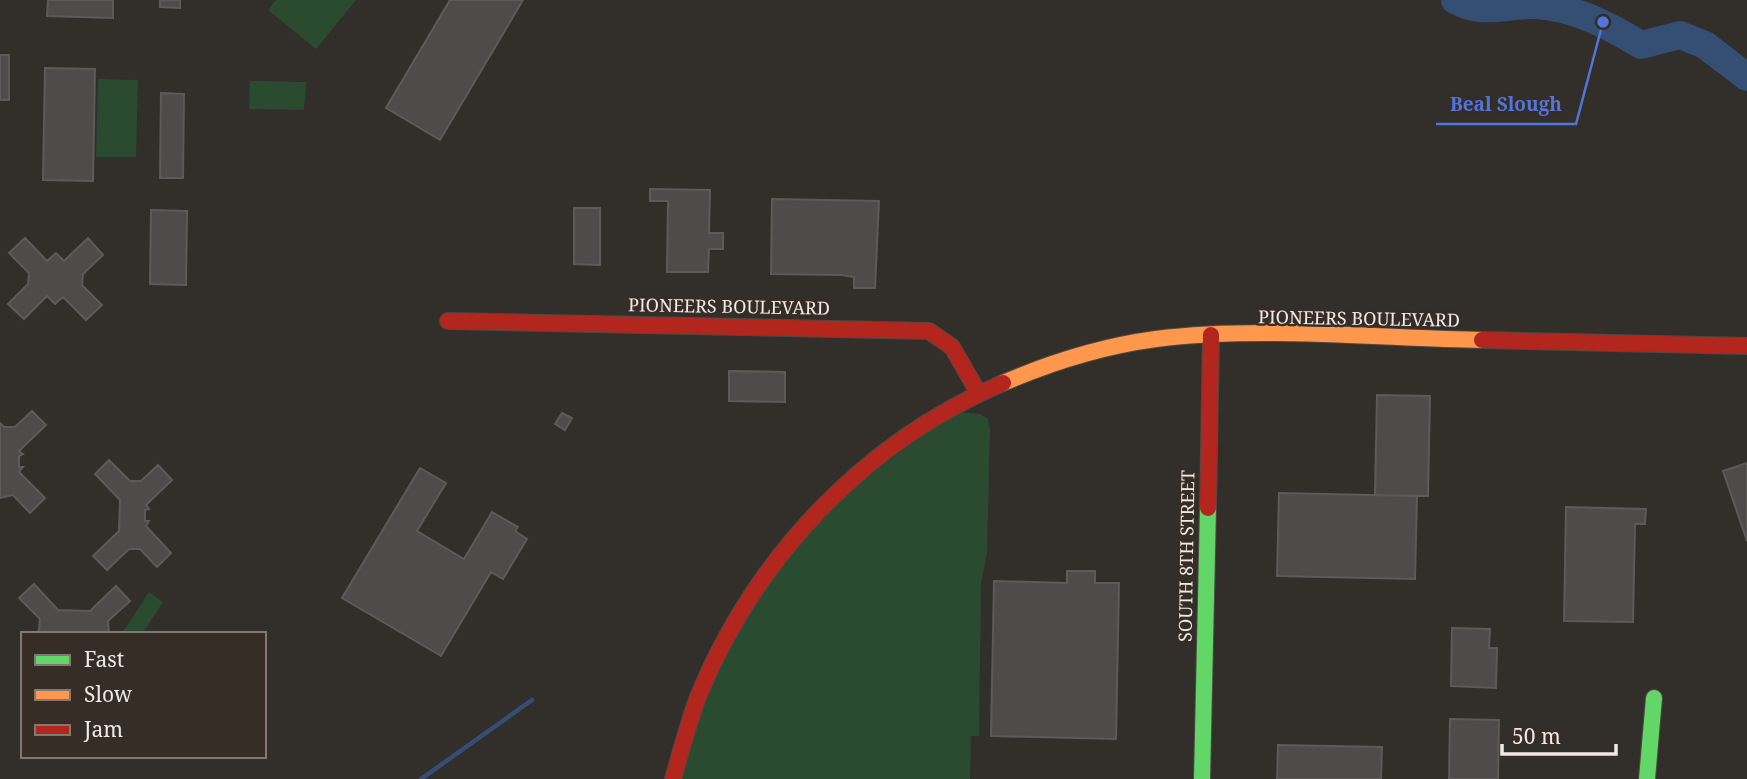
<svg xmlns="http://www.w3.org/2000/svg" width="1747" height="779" viewBox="0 0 1747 779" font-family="'Noto Serif',serif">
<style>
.green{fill:#2b4b31}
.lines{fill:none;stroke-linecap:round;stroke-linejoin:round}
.stream{stroke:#344e74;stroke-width:4.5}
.river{stroke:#344e74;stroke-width:28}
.building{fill:#4f4b4b;stroke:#5e5a5a;stroke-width:2}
.fast-casing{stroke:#4d4946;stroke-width:18}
.slow-casing{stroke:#4d4946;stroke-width:18}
.jam-casing{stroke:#4d4946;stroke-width:18}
.fast{stroke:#63d668;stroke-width:16}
.slow{stroke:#ff974d;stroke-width:16}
.jam{stroke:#b3261e;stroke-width:16}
.labels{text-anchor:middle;stroke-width:5;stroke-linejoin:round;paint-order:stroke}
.street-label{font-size:18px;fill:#f0e9e5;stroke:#362d26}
.leader{fill:none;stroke:#5275db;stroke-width:2.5}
.callout-dot{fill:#5275db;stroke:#362d26;stroke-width:2.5}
.callout-label{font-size:19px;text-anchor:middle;font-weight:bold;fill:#5275db;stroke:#362d26;stroke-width:5;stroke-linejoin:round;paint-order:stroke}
</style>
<rect width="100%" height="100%" fill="#322e2a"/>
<path class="green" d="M 276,0 L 356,0 L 316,49 L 268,10 Z
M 98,79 L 138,80 L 136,157 L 96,157 Z
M 250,81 L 306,82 L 304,110 L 249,109 Z
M 960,412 L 980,414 L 988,419 L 990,430 L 987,553 L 981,583 L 979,736 L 971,736 L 970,779 L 682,779 C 692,745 701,710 715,677 C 762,562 856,475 960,412 Z
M 149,592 L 163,602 L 142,634 L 123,632 Z"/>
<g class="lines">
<path class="stream" d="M 421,779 L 532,700"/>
<path class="river" d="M 1455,0 C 1483,16 1506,4 1535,5 C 1574,7 1608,25 1641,45 L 1680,35 L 1705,45 L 1747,77"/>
</g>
<path class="building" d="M 48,0 L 113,0 L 113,18 L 47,16 Z
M 160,0 L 180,0 L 180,8 L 160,7 Z
M 450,0 L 523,0 L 440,140 L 386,108 Z
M 0,55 L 9,55 L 9,100 L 0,100 Z
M 45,68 L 95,69 L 93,181 L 43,180 Z
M 161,93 L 184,94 L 183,178 L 160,178 Z
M 650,189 L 710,190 L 709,233 L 723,233 L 723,249 L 709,249 L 708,272 L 667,272 L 668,201 L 650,201 Z
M 772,199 L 879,201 L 875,288 L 854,288 L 854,277 L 842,275 L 771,274 Z
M 574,208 L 600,208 L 600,265 L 574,264 Z
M 151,210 L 187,211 L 186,285 L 150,284 Z
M 25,238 L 47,261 L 56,253 L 64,261 L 88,238 L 103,255 L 83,274 L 82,285 L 102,305 L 86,320 L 63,297 L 55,304 L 47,296 L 24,319 L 8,304 L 28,284 L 29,273 L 9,253 Z
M 729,371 L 785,372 L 785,402 L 729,401 Z
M 1377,395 L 1430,396 L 1428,496 L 1375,495 Z
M 32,411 L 46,425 L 19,451 L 23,454 L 19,456 L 19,467 L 23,467 L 19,472 L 45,498 L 30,513 L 13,495 L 0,498 L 0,423 L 4,427 L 15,427 Z
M 562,413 L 572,418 L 565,430 L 555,424 Z
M 109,460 L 130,481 L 141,481 L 158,465 L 172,480 L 146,505 L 149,509 L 145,510 L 145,521 L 149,521 L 146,526 L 171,553 L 157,567 L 140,549 L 129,549 L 107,570 L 93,556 L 119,531 L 120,500 L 95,474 Z
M 1747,463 L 1747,541 L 1723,471 Z
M 420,468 L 446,483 L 417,531 L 464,559 L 492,512 L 518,527 L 515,531 L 527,539 L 503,579 L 491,572 L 441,656 L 342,598 Z
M 1279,493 L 1417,496 L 1415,579 L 1277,576 Z
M 1566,507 L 1646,509 L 1645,524 L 1635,524 L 1633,622 L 1564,621 Z
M 1067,571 L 1095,571 L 1095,583 L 1119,583 L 1116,739 L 991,736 L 994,581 L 1067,583 Z
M 34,584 L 58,610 L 90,611 L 116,586 L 130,601 L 108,621 L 109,634 L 35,634 L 39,630 L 40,619 L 19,598 Z
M 1452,628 L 1490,629 L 1489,648 L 1497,648 L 1496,688 L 1451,686 Z
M 1450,719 L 1499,720 L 1498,779 L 1449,779 Z
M 1278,745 L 1382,747 L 1381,779 L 1277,779 Z"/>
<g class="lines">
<defs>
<path id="fast" d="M 1202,779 L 1208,508
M 1647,779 L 1654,698"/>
<path id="slow" d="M 1003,383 C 1052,362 1103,346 1156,339 C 1259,326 1378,338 1482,340"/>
<path id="jam" d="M 448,321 L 929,331 L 952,347 L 978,392
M 1482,340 L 1747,346
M 1208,508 L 1211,335
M 673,779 C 681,752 688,724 698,697 C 755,558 864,442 1003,383"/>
</defs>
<use href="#fast" class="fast-casing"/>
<use href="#slow" class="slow-casing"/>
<use href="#jam" class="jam-casing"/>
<use href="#fast" class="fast"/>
<use href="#slow" class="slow"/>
<use href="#jam" class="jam"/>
</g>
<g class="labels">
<g class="street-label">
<text transform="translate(729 307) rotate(1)" y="6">PIONEERS BOULEVARD</text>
<text transform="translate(1359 319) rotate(1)" y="6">PIONEERS BOULEVARD</text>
<text transform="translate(1187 556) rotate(-89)" y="6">SOUTH 8TH STREET</text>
</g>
</g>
<path class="leader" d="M1603 22L1576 124H1436"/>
<circle class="callout-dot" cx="1603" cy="22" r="7"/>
<g class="callout-label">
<text x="1506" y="111">Beal Slough</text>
</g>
<rect x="21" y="632" width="245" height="126" fill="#362d26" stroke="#807872" stroke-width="2"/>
<rect x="35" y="655" width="35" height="10" fill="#63d668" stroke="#807872" stroke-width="2"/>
<text x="84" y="667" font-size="21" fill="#f0e9e5">Fast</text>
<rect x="35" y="690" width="35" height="10" fill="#ff974d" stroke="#807872" stroke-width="2"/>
<text x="84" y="702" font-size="21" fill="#f0e9e5">Slow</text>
<rect x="35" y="725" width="35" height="10" fill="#b3261e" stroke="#807872" stroke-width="2"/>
<text x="84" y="737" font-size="21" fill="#f0e9e5">Jam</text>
<path d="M1502 744v10h114v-10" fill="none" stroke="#f0e9e5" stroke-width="3.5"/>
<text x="1512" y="744" font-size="21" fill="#f0e9e5" stroke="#362d26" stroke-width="5" paint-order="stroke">50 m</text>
</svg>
